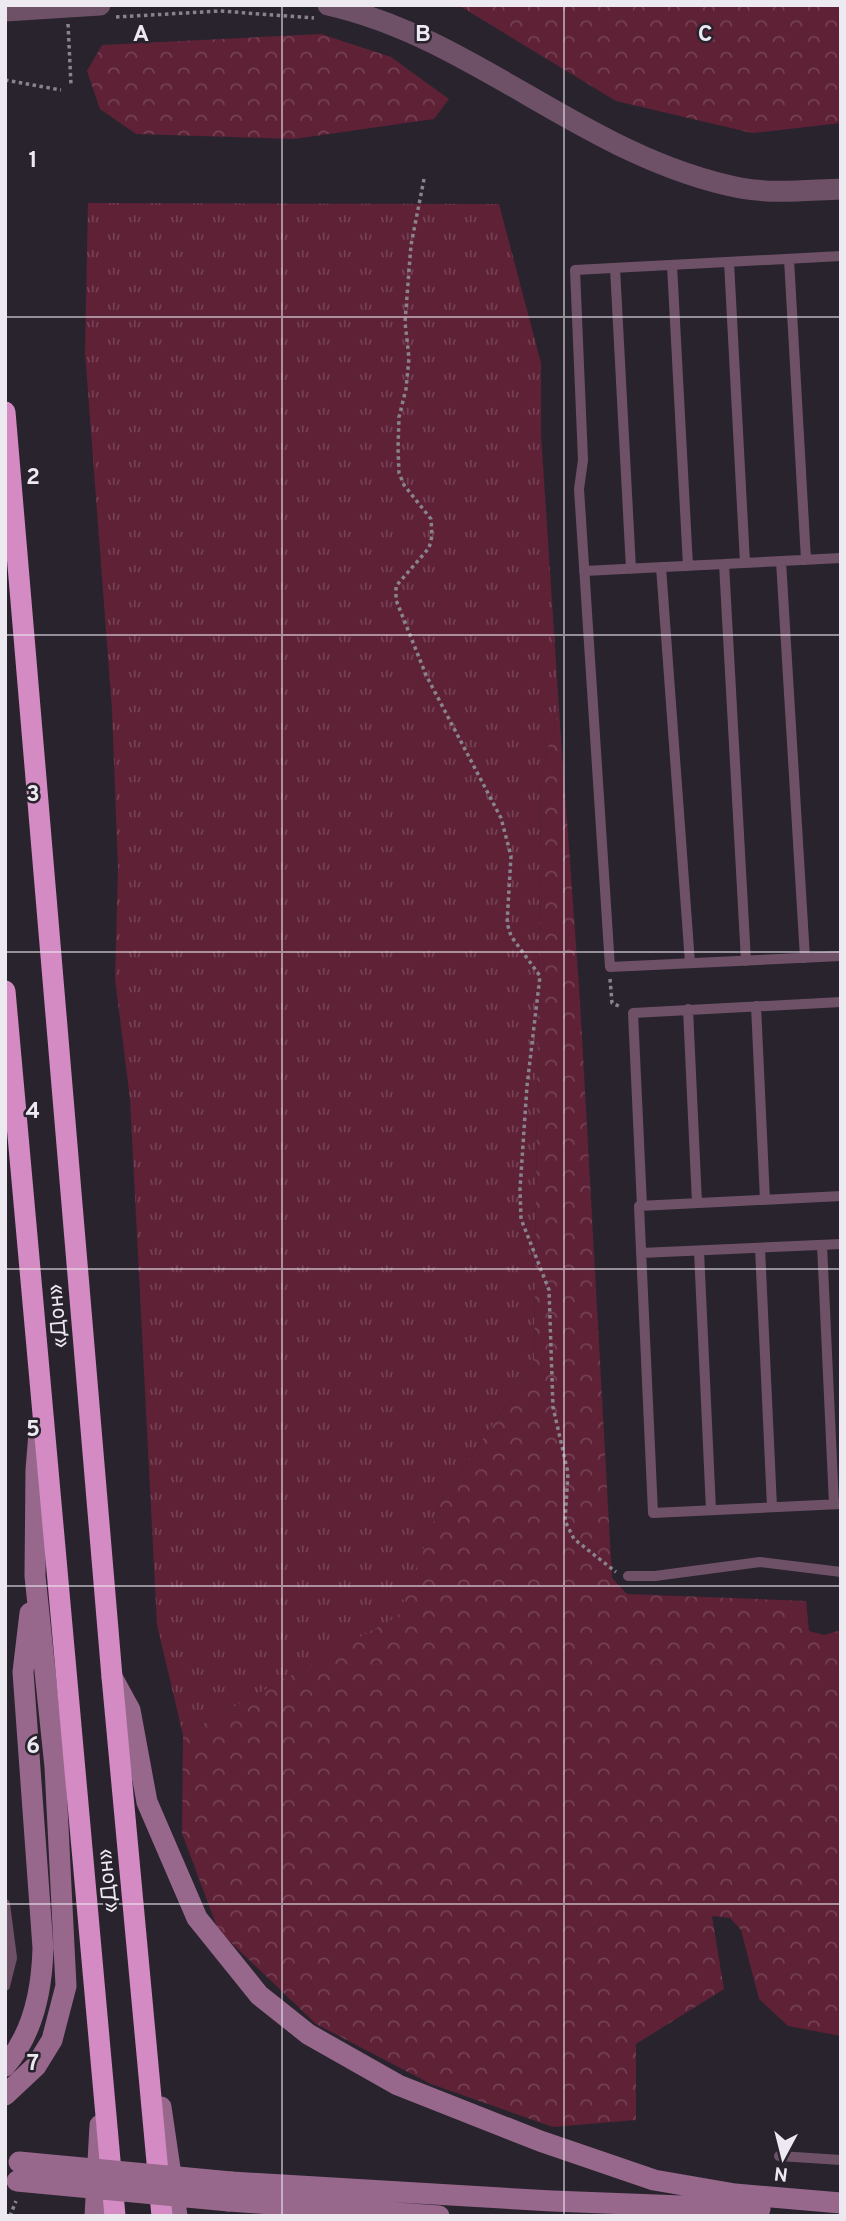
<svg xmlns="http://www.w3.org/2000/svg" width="846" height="2221" viewBox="0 0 846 2221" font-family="Overpass,sans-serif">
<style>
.grass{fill:url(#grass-tufts)}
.forest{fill:url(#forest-crowns)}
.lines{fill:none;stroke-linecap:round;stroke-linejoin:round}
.path{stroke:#88838d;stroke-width:3.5;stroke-dasharray:3.5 3.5;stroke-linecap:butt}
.lane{stroke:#6f5167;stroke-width:10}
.street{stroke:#6f5167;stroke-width:21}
.secondary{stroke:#98688c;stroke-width:21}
.highway{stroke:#d48ac2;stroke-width:21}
.secondary-bridge{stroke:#98688c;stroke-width:21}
.grid{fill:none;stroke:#ede9f1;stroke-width:2;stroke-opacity:0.55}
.labels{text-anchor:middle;stroke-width:5;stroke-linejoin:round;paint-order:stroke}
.street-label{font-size:21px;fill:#ede9f1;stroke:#29232e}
.grid-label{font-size:23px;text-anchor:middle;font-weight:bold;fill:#ede9f1;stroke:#29232e;stroke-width:5;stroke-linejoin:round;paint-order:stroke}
</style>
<defs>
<pattern id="grass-tufts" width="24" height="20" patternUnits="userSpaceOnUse" patternTransform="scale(1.75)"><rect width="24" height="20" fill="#5e2136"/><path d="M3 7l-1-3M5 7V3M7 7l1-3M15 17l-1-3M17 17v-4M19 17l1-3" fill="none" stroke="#754154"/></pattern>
<pattern id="forest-crowns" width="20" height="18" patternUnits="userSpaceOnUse" patternTransform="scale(1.75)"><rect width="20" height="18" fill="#5e2136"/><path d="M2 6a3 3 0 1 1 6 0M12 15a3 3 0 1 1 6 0" fill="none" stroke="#754154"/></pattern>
</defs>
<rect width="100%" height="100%" fill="#29232e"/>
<path class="grass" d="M 88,203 L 499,204 L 541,363 L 541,434 L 559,709 L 541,773 L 534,1365 L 443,1497 L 399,1616 L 183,1735 L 157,1625 L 130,1099 L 115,979 L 118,868 L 112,710 L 85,352 Z"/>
<path class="forest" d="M 458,5 L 841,5 L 841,123 L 752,133 L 616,101 Z
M 321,34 L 391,57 L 449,99 L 434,119 L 294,139 L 136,134 L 100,109 L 87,71 L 102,45 Z
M 559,709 L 580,1001 L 612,1578 L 627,1594 L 806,1601 L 809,1631 L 824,1635 L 841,1630 L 841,2036 L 788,2026 L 759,1999 L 741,1930 L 730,1918 L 712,1916 L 724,1989 L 636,2044 L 636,2120 L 553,2127 L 431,2084 L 316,2024 L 218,1930 L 182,1833 L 183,1735 L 398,1616 L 443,1497 L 534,1365 L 541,773 Z"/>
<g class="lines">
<path class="path" d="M 116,17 L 220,11 L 314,18
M 68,24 L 71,85
M 5,80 L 61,90
M 424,179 L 411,245 L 405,322 L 409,358 L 406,389 L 399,417 L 398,448 L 399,473 L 404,485 L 431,519 L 432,536 L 429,548 L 396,586 L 396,600 L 426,675 L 501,818 L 511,856 L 507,923 L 511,936 L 540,976 L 527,1086 L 520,1189 L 521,1219 L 549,1290 L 553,1407 L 568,1473 L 565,1521 L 574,1539 L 616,1572
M 610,979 L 612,1003 L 621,1007
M 10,2216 L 16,2201"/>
<path class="lane" d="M 841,256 L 575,270 L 583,460 L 579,489 L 610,967 L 841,956
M 789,259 L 806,560
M 729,262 L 745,563
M 672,265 L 688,566
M 615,268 L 631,569
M 781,561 L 805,958
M 724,564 L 746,961
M 661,567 L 690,963
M 584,571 L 841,558
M 756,1006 L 765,1200
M 688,1009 L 697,1203
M 841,1196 L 639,1206 L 653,1513 L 841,1504
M 642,1206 L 633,1013 L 841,1002
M 822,1245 L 834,1504
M 760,1248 L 772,1507
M 699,1251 L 711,1510
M 641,1253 L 841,1244
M 628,1576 L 655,1576 L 760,1562 L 841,1572
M 5,1904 L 12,1958 L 5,1986
M 779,2156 L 841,2160"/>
<path class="street" d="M 328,5 C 476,38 587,158 740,188 C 772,194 808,190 841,189
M 5,11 L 100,5"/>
<path class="secondary" d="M 112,1677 L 130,1710 L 147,1802 L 197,1918 L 259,1995 L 308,2034 L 398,2085 L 540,2141 L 654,2180 L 735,2194 L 841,2203
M 5,2066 C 33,2034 42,1989 43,1948 L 23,1672 L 30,1613
M 5,2095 L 36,2066 L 52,2040 L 66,1986 L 55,1767 L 35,1576 L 36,1470 L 39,1433
M 161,2107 L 177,2216
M 231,2182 L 552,2201 L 760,2209
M 229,2201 L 439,2216
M 95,2216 L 100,2125"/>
<path class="highway" d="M 5,412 L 112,1677 L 162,2216
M 5,991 L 115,2216"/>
<path class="secondary-bridge" d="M 19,2162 L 231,2182
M 17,2181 L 229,2201"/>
</g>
<path class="grid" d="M 282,5 L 282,2216M 564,5 L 564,2216M 5,317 L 841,317M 5,635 L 841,635M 5,952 L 841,952M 5,1269 L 841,1269M 5,1586 L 841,1586M 5,1904 L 841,1904"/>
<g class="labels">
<g class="street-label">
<text transform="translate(57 1316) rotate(-95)" y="7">«Дон»</text>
<text transform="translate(107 1881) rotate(-96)" y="7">«Дон»</text>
</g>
</g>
<g class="grid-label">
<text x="141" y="41">A</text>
<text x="423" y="41">B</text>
<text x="705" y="41">C</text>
<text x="33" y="167">1</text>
<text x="33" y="484">2</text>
<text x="33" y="801">3</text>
<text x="33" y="1118">4</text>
<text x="33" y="1436">5</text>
<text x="33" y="1753">6</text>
<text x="33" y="2070">7</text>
</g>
<rect width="846" height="2221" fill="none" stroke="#ede9f1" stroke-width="14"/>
<g transform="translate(783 2158) rotate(187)" stroke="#29232e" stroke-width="5" paint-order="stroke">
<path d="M0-5L12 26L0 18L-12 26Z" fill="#ede9f1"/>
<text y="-10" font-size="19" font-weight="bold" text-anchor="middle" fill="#ede9f1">N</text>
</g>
</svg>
